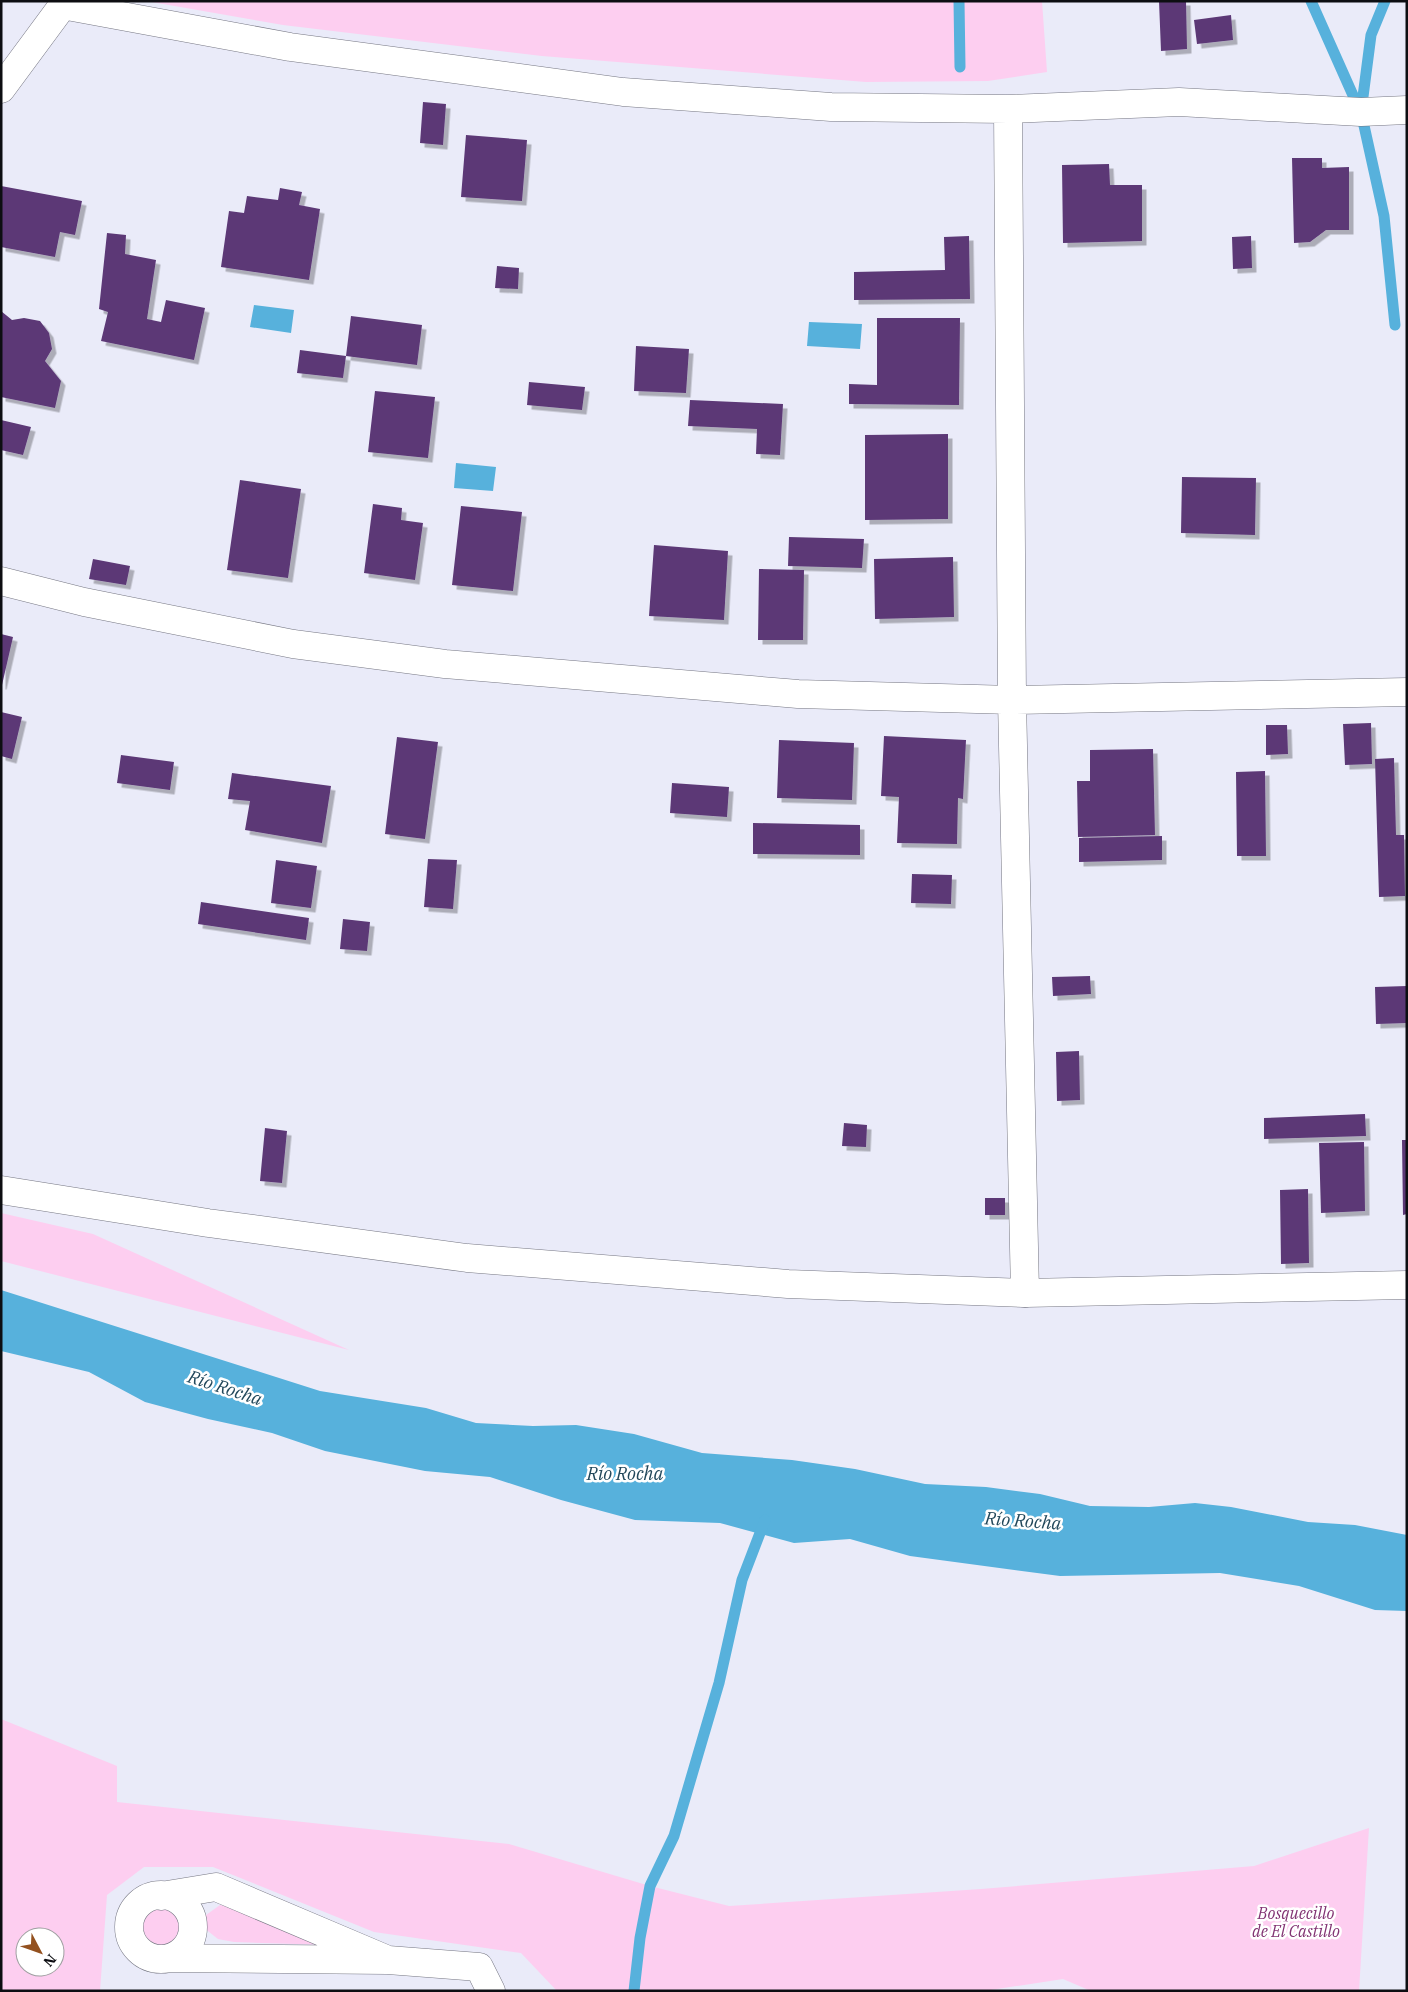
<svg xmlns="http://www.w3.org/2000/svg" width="1408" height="1992" viewBox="0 0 1408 1992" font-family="'IBM Plex Serif',serif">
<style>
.green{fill:#fdcef0;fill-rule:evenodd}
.water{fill:#57b1dc}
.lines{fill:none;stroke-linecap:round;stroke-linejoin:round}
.stream{stroke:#57b1dc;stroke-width:11}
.building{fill:#5c3876;filter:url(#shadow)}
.minor-casing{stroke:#767783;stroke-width:29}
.tertiary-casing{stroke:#767783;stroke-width:29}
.minor{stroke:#fff;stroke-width:28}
.tertiary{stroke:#fff;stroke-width:28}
.labels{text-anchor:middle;stroke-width:5;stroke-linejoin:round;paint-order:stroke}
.park-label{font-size:16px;font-style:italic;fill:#823373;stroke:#fff}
.water-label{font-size:18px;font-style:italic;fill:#22485b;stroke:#fff}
</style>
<defs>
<filter id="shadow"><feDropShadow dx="4.5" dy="4.5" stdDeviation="0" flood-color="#0004"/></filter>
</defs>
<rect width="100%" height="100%" fill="#eaebf9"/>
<path class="green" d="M 146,1 L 1042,1 L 1047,72 L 988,81 L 866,82 L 542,56 L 283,25 Z
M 1,1213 L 93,1234 L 349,1350 L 1,1261 Z
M 1,1719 L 117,1766 L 117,1802 L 509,1844 L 650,1886 L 729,1906 L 981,1889 L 1254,1866 L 1369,1828 L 1359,1991 L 1091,1991 L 1063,1979 L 984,1991 L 557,1991 L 521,1953 L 374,1932 L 213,1867 L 144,1867 L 107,1895 L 100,1991 L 1,1991 ZM 25,1937 L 55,1937 L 55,1967 L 25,1967 Z
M 220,1905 L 238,1908 L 330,1945 L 234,1942 L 218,1939 L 204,1928 L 206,1915 Z
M141 1928a20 20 0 1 1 40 0a20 20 0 1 1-40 0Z"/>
<path class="water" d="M 254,305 L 294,310 L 291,333 L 250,327 Z
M 809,322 L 862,324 L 860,349 L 807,346 Z
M 456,463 L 496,467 L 493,491 L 454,488 Z
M 1,1290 L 320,1391 L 426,1408 L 476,1423 L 533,1426 L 576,1425 L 634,1434 L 702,1453 L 792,1460 L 855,1469 L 925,1484 L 986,1487 L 1040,1494 L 1090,1506 L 1149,1507 L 1195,1503 L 1231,1507 L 1308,1522 L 1355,1525 L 1407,1535 L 1407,1611 L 1375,1610 L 1299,1586 L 1220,1573 L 1060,1576 L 910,1556 L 850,1539 L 794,1543 L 720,1523 L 635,1520 L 561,1500 L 490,1477 L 425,1471 L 325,1451 L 272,1433 L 208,1419 L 145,1402 L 89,1372 L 1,1351 Z"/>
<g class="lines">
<path class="stream" d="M 959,1 L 960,67
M 1311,1 L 1360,111
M 1385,1 L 1371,35 L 1361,112 L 1384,216 L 1395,325
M 634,1991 L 640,1938 L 650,1886 L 674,1836 L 719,1683 L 742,1580 L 765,1520"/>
</g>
<path class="building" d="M 1159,1 L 1186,1 L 1187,49 L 1161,51 Z
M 1231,15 L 1233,40 L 1197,44 L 1194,20 Z
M 423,102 L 446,104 L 443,145 L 420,143 Z
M 466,135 L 527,140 L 522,201 L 461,197 Z
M 1292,158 L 1322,158 L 1322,168 L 1349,167 L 1349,230 L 1326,230 L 1310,242 L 1294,243 Z
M 1109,164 L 1110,185 L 1142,185 L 1142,241 L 1063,243 L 1062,165 Z
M 1,186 L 82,201 L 75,235 L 60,232 L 55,257 L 1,247 Z
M 280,188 L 302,192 L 299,205 L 320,209 L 309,280 L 221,267 L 229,211 L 244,213 L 247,196 L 278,200 Z
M 107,233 L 126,235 L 125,254 L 156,260 L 147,319 L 161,322 L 166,300 L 205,308 L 194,360 L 101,341 L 108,312 L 99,309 Z
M 969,236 L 970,299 L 854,300 L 854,272 L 945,270 L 944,237 Z
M 1251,236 L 1252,268 L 1233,269 L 1232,237 Z
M 497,266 L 519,268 L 518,289 L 495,288 Z
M 1,311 L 12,320 L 24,318 L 40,321 L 49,333 L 52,349 L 45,361 L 61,381 L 55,408 L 1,397 Z
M 351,316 L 422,325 L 417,365 L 346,356 Z
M 877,318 L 960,318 L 959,405 L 849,404 L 849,384 L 877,385 Z
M 636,346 L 689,349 L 686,393 L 634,391 Z
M 300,350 L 346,356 L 343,378 L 297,373 Z
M 529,382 L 585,387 L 582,410 L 527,405 Z
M 375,391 L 435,397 L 428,458 L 368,452 Z
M 690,400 L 783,404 L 780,455 L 756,454 L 757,429 L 688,426 Z
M 1,420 L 31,427 L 23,455 L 1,450 Z
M 948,434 L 948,519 L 865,520 L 865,435 Z
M 1182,477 L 1256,478 L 1255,535 L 1181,533 Z
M 240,480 L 301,489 L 288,578 L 227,570 Z
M 373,504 L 402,508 L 401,520 L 423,523 L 415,580 L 364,573 Z
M 461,506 L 522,512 L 513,591 L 452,585 Z
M 789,537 L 864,539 L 862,568 L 788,566 Z
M 654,545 L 728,551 L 724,620 L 649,616 Z
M 953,557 L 954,617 L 875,619 L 874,559 Z
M 93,559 L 130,566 L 126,585 L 89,579 Z
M 759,569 L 804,570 L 803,640 L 758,640 Z
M 1,634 L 13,637 L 2,685 L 1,685 Z
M 1,712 L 22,717 L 12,759 L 1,756 Z
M 1371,723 L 1372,764 L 1345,765 L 1343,724 Z
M 1266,725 L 1287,725 L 1288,754 L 1266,755 Z
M 884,736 L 966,740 L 963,799 L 958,798 L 957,844 L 897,843 L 899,797 L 881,796 Z
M 397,737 L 438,742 L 425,839 L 385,834 Z
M 779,740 L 854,743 L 852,800 L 777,798 Z
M 1153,749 L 1155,835 L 1078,837 L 1077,781 L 1090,781 L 1090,750 Z
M 121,755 L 174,762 L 170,790 L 117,783 Z
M 1394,758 L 1396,835 L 1404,835 L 1405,896 L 1379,897 L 1375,759 Z
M 1265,771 L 1266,856 L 1237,856 L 1236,772 Z
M 232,773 L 331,786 L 322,843 L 245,830 L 250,801 L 228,799 Z
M 672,783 L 729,787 L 727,817 L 670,813 Z
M 753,823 L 860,825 L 860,855 L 753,854 Z
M 1162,836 L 1162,860 L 1079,862 L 1079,838 Z
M 428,859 L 457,860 L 453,909 L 424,907 Z
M 276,860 L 317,866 L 311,908 L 271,903 Z
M 912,874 L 952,875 L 951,904 L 911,903 Z
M 201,902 L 309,918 L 306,940 L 198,924 Z
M 343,919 L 370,922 L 367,951 L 340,949 Z
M 1090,976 L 1091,994 L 1053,996 L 1052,977 Z
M 1407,986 L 1407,1023 L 1376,1024 L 1375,987 Z
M 1079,1051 L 1080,1100 L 1057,1101 L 1056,1052 Z
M 1365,1114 L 1366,1136 L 1264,1139 L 1264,1118 Z
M 844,1123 L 867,1125 L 866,1147 L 842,1146 Z
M 265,1128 L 287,1131 L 282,1183 L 260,1181 Z
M 1402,1140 L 1407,1140 L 1407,1214 L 1403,1215 Z
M 1364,1142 L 1365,1211 L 1321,1213 L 1319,1143 Z
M 1308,1189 L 1309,1263 L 1281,1264 L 1280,1190 Z
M 985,1198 L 1005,1198 L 1005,1215 L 985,1215 Z"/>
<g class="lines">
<defs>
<path id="minor" d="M 62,5 L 290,47 L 623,92 L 831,107 L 1008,109 L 1179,102 L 1361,112 L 1407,110
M 1,89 L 66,1
M 1008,109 L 1012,700 L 1025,1293
M 1,581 L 84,602 L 293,644 L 445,664 L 798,694 L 1012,700 L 1407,692
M129 1927a32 32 0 1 1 64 0a32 32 0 1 1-64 0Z
M 161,1896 L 216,1887 L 388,1960 L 171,1958
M 388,1960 L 479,1967 L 491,1991"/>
<path id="tertiary" d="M 1,1190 L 208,1223 L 467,1258 L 788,1284 L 1025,1293 L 1407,1285"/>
</defs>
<use href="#minor" class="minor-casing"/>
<use href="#tertiary" class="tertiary-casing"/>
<use href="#minor" class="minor"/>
<use href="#tertiary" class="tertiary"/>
</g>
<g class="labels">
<g class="park-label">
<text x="1296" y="1919">Bosquecillo<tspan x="1296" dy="18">de El Castillo</tspan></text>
</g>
<g class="water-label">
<text transform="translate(225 1388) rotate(18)" y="6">Río Rocha</text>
<text x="625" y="1480">Río Rocha</text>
<text transform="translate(1023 1521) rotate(4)" y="6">Río Rocha</text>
</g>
</g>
<rect width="1408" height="1992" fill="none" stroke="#0d0e12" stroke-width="5"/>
<g transform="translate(40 1952) rotate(131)"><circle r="24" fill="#ffffff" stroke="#9e9fa0"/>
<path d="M0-4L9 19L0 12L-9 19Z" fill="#93511f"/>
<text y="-8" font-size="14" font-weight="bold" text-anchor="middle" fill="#0d0e12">N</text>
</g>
</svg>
